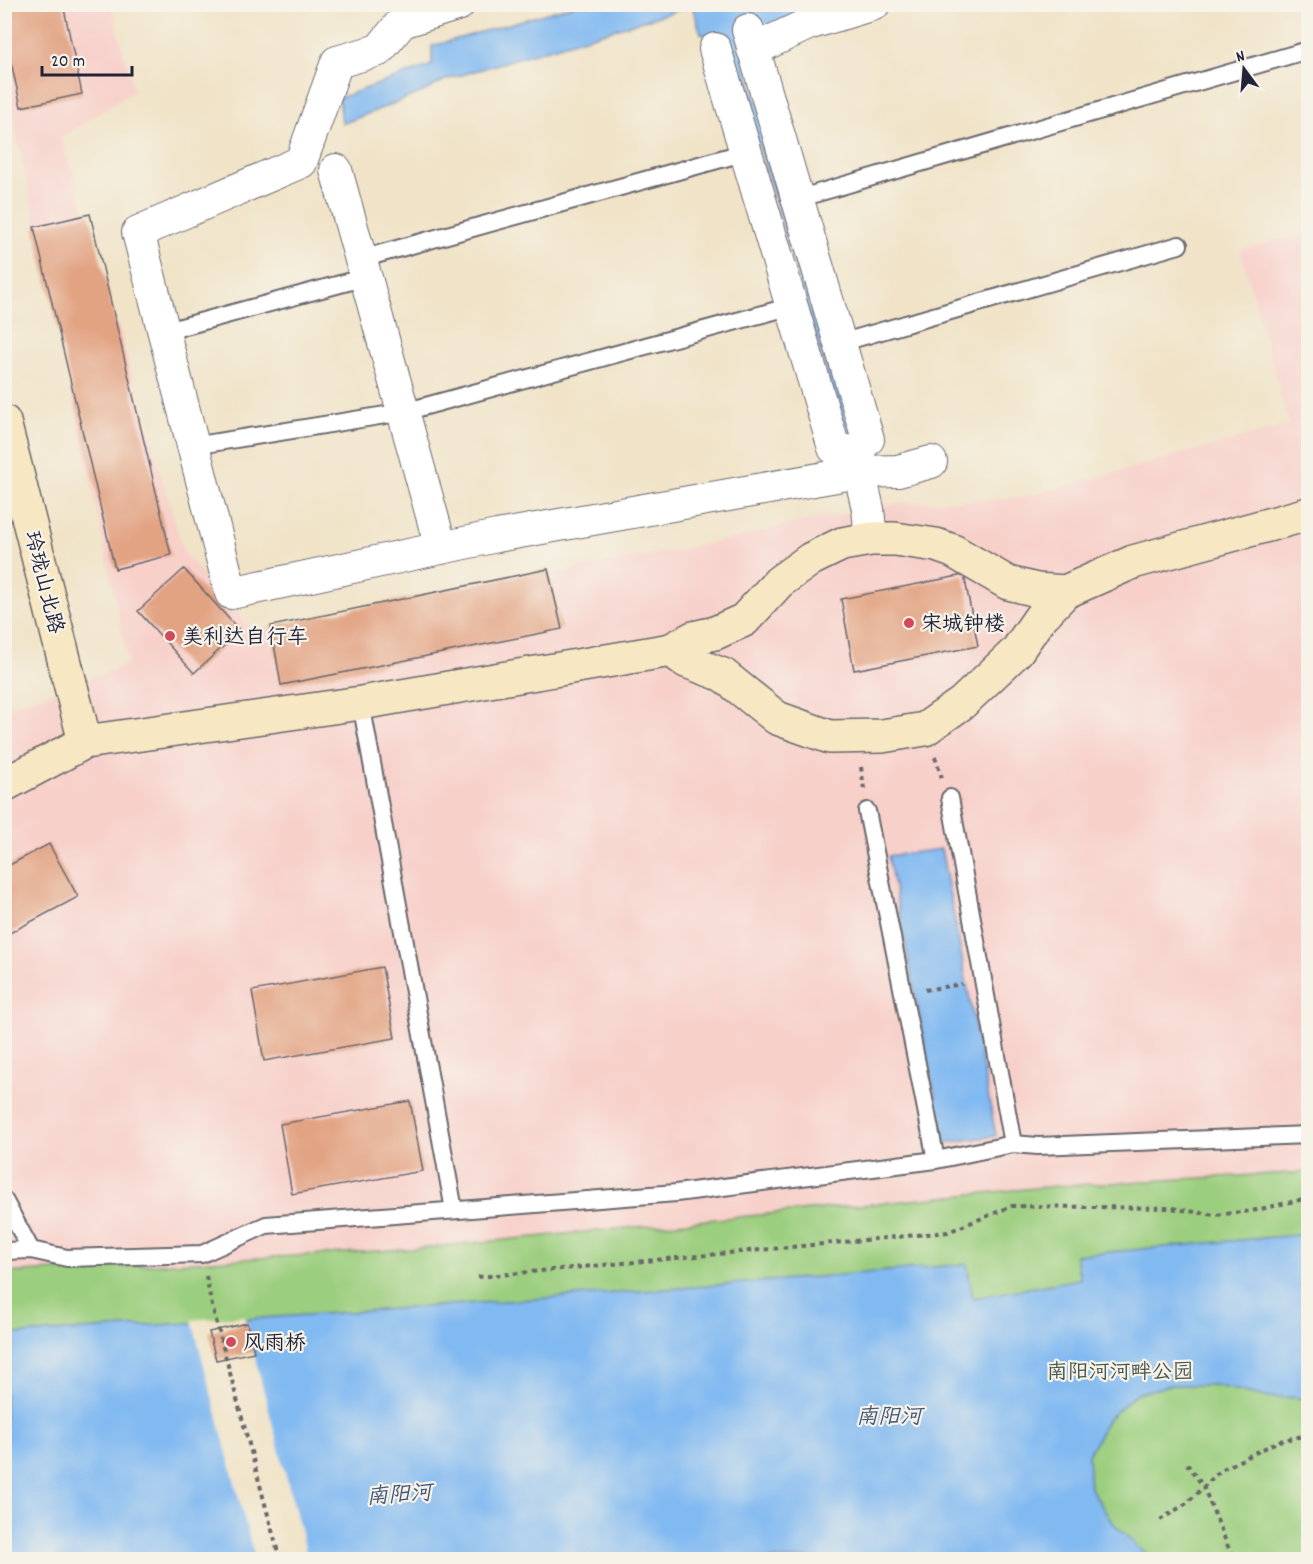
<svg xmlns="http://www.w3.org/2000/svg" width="1313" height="1564" viewBox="0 0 1313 1564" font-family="Dekko,'LXGW WenKai TC',sans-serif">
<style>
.built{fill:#f7d0ca}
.green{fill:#9bce7e;stroke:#5e785c;stroke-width:1.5}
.water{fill:#81b9f1;stroke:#526e96;stroke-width:1.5}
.pier{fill:#f0e3c7}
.building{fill:#e2a383}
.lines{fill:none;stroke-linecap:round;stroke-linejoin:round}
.lane-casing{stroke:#6a666c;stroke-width:20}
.street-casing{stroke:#6a666c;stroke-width:34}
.secondary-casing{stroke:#6a666c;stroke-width:36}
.path{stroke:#6a666c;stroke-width:4;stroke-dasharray:4.5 4.5;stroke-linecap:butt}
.lane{stroke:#fff;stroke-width:16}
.street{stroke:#fff;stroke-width:32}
.secondary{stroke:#f7e8c3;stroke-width:33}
.poi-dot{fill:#d1495b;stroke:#f7f3e8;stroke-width:2}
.labels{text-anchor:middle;stroke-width:4.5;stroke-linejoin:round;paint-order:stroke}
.street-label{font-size:21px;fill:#22223b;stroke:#f7f3e8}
.poi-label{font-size:21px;fill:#22223b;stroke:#f7f3e8;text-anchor:start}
.park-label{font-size:21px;fill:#46564f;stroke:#f7f3e8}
.water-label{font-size:22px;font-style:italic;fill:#43577b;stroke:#f7f3e8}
</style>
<rect width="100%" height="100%" fill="#f7f3e8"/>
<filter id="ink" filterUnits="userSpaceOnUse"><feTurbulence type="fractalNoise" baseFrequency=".0167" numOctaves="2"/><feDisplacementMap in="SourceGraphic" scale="12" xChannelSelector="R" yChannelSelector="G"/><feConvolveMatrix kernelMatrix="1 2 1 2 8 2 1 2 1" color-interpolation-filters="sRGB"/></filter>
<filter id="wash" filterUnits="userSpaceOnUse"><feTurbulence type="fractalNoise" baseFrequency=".008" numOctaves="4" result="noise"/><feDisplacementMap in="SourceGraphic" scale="24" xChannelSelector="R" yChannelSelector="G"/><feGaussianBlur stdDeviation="1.35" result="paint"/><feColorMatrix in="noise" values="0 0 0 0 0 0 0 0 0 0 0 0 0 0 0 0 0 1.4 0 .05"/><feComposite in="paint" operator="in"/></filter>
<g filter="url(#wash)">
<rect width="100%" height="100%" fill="#f0e3c7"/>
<path class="built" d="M 5,5 L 111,5 L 134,91 L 61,138 L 86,216 L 184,553 L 253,631 L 732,539 L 796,523 L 900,503 L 1021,498 L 1289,425 L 1240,250 L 1308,232 L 1308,1172 L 1056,1186 L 411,1249 L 5,1273 L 4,709 L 129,664 L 5,79 Z"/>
<path class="green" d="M 1308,1172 L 1308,1559 L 5,1560 L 5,1273 L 411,1249 L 1056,1186 Z"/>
<path class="water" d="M 575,5 L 833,5 L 740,44 L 855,435 L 846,441 L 732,55 L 701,33 L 692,6 L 445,80 L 425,91 L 342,124 L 339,98 L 432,65 L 432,46 Z
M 941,849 L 996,1136 L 944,1143 L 888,856 Z
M 1308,1234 L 1308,1398 L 1266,1397 L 1214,1385 L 1171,1385 L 1136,1394 L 1108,1419 L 1088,1455 L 1090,1487 L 1112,1522 L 1141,1550 L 1158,1559 L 5,1560 L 5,1335 C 325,1314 646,1293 967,1264 L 973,1298 L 1080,1279 L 1076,1255 Z"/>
<path class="pier" d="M 244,1316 L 308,1559 L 255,1559 L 192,1320 Z"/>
<g id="blocks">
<path class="building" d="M 4,4 L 63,4 L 82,94 L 21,107 L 4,31 Z
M 90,214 L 171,555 L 115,569 L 34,227 Z
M 184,569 L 240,631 L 194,673 L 138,611 Z
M 548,569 L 562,629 L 281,685 L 271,626 Z
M 964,575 L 978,646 L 854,670 L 841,599 Z
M 49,844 L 78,897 L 4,936 L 4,868 Z
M 382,967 L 395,1038 L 264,1061 L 252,991 Z
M 410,1101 L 423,1171 L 292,1194 L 280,1124 Z
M 247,1323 L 254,1352 L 216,1360 L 209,1332 Z"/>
</g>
</g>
<g filter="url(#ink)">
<use href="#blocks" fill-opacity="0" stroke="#6a666c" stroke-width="1.5"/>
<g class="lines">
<defs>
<path id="lane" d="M 797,199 L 1308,50
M 361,259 L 746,152
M 163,332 L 366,277
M 840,343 L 1179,245
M 193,446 L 404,412 L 792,306
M 361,703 L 454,1210
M 950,798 L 1013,1144
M 867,811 L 936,1160
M 4,1200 L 31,1250
M 4,1251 L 31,1250 L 67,1258 L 202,1254 L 266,1225 L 676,1193 L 936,1160 L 1013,1144 L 1038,1146 L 1308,1135"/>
<path id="street" d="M 459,4 L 402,22 L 379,50 L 337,62 L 301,162 L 138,232 L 231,593 L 497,536 L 859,472 L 898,471 L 931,462
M 715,49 L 834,448 L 855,453 L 868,439 L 748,30
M 753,50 L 808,24 L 874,4
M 336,170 L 441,548
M 855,453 L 868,509 L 871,539"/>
<path id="secondary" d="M 4,422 L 85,742
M 671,650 L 686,661 L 723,675 L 777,718 L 830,737 L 882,736 L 925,729 L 962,703 L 1017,651 L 1039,619 L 1065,592 L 1133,562 L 1308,514
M 4,785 L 85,742 L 361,703 L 671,650 L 693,638 L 715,633 L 744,620 L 779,582 L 811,559 L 842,544 L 871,539 L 895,539 L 936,545 L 953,551 L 1008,583 L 1037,590 L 1065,592"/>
</defs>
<use href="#lane" class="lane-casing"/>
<use href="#street" class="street-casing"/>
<use href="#secondary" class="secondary-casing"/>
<path class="path" d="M 935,757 L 942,778
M 861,767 L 864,789
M 925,990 L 962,984
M 206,1276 L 211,1302 L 280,1560
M 478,1277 L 948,1232 L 1012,1206 L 1171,1208 L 1214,1215 L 1252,1211 L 1308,1198
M 1187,1464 L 1203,1486 L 1229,1549 L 1238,1560
M 1160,1520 L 1187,1503 L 1221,1470 L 1279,1441 L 1308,1435"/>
<use href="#lane" class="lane"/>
<use href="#street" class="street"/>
<use href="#secondary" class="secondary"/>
</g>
</g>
<g class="poi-dot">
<circle cx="909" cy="623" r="6"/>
<circle cx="170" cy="636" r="6"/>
<circle cx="231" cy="1342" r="6"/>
</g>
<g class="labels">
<g class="street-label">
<text transform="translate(45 582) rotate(76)" y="7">玲珑山北路</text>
</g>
<g class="poi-label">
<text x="921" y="630">宋城钟楼</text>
<text x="182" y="643">美利达自行车</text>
<text x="243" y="1349">风雨桥</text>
</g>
<g class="park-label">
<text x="1120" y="1378">南阳河河畔公园</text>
</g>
<g class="water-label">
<text x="889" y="1423">南阳河</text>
<text transform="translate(399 1493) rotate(-4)" y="8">南阳河</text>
</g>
</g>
<rect width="1313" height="1564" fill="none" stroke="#f7f3e8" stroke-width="24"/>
<g transform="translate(1244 69) rotate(344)" stroke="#f7f3e8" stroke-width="4.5" paint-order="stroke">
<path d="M0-4.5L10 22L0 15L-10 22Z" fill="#22223b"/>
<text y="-9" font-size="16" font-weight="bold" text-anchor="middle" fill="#22223b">N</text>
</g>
<path d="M42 66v9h90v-9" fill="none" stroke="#22223b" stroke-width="3"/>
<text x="51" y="66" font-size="18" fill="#22223b" stroke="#f7f3e8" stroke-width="4.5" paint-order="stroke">20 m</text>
</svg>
